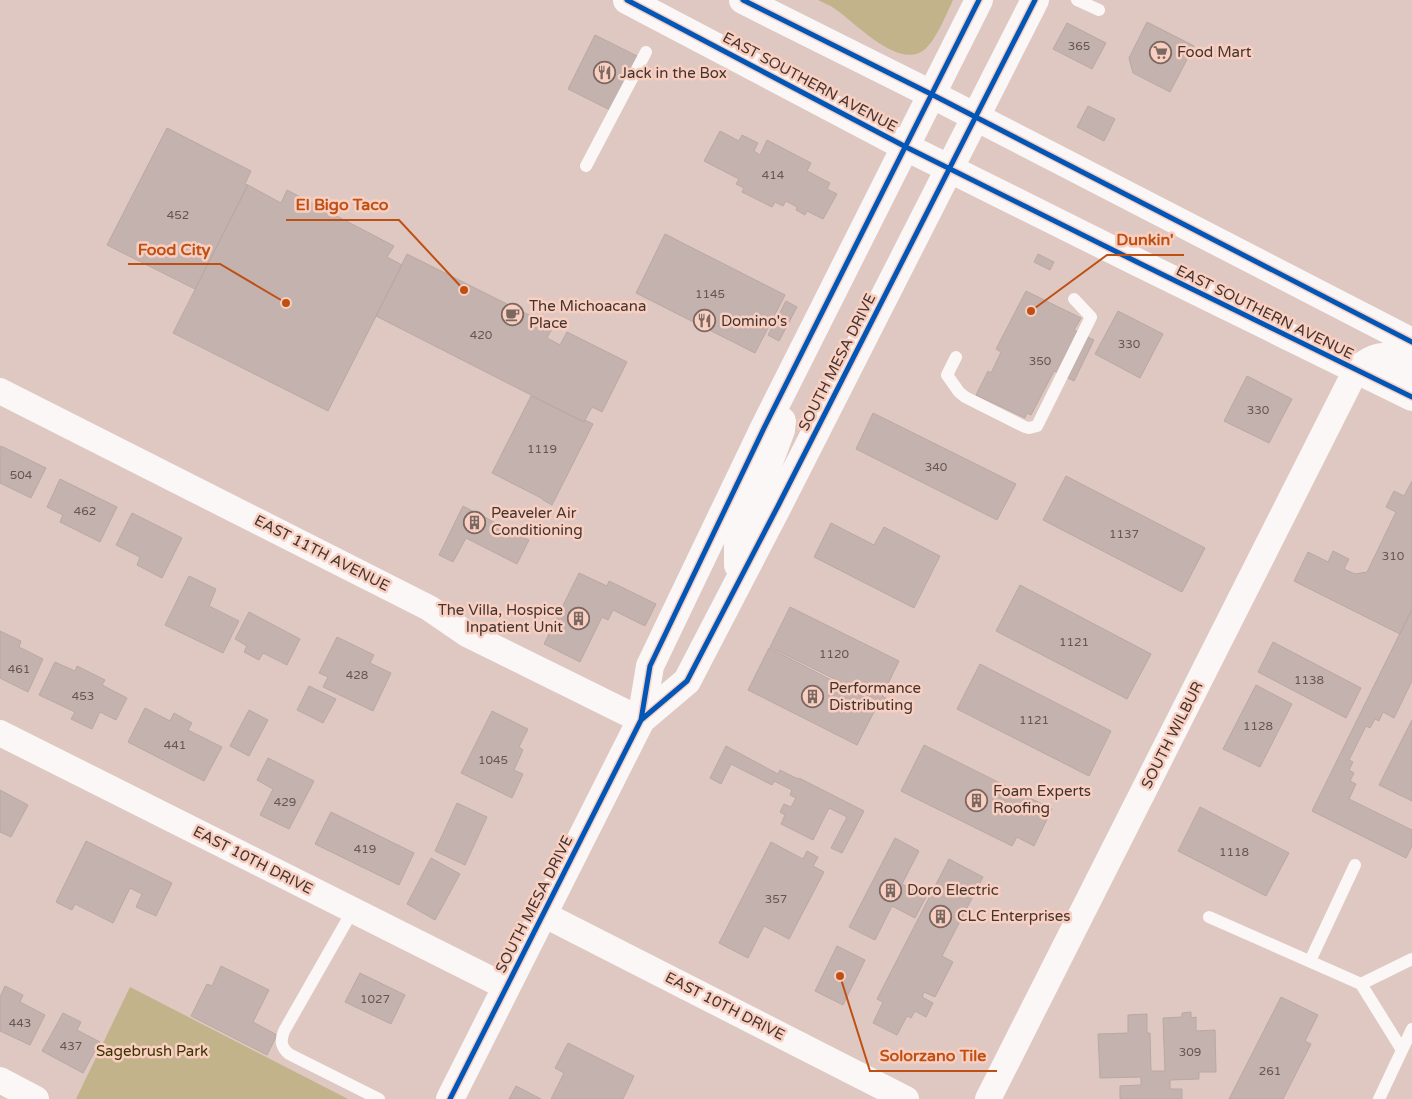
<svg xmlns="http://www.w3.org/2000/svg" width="1412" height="1099" viewBox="0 0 1412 1099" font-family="'Varela Round',sans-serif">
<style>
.green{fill:#c3b38a}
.building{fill:#c4b2af;stroke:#baa8a5}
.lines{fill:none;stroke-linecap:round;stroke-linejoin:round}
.lane{stroke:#faf7f6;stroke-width:12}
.street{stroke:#faf7f6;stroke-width:26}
.secondary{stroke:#faf7f6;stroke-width:28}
.cycleway-casing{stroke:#f8cfc1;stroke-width:8}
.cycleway{stroke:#0057b8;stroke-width:5}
.labels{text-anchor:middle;stroke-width:5;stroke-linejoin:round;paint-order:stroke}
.number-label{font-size:12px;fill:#665650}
.poi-label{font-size:15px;fill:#44342e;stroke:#f8cfc1;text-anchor:start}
.street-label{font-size:15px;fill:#44342e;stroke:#f8cfc1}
.park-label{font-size:15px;fill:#3b3401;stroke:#f8cfc1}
.leader{fill:none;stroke:#bf5014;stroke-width:2}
.callout-dot{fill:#bf5014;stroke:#f8cfc1;stroke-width:2}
.callout-label{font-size:16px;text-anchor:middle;font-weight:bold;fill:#bf5014;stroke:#f8cfc1;stroke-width:5;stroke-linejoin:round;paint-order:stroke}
</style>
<rect width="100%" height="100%" fill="#dec8c1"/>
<path class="green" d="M 818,0 L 953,0 C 947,13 935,42 924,50 C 898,70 855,22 835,9 C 830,5 823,3 818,0 Z
M 130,987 L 348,1099 L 76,1099 Z"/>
<path class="building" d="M 1147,22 L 1194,46 L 1170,92 L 1133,73 L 1129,58 Z
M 1067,23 L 1106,43 L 1092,69 L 1053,49 Z
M 595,35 L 639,57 L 612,111 L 568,89 Z
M 1088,106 L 1115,119 L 1104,141 L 1077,127 Z
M 167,128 L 251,171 L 245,184 L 248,185 L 195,289 L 107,245 Z
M 720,131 L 739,141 L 742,135 L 758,143 L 754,151 L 760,155 L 767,140 L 811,163 L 807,171 L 830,183 L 827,189 L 837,194 L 823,219 L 807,211 L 805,215 L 796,210 L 797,207 L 786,201 L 783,206 L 775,202 L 772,207 L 742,192 L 744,188 L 736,184 L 739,179 L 704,161 Z
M 248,185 L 281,203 L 287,190 L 394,246 L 387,257 L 402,265 L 328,411 L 173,333 Z
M 665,234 L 785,295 L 755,353 L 636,293 Z
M 407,254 L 553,327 L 547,338 L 560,345 L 567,332 L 627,362 L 602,412 L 592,407 L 584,422 L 376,316 Z
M 1038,254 L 1054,262 L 1050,270 L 1034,262 Z
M 1026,291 L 1081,318 L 1074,330 L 1094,340 L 1074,381 L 1054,371 L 1031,415 L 1027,413 L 1025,418 L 976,395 L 988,371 L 991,373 L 1001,352 L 996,349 Z
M 786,301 L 797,307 L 779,341 L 768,335 Z
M 1118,311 L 1163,334 L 1140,378 L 1095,354 Z
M 1247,376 L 1292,399 L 1269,443 L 1224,421 Z
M 531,396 L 584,422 L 585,420 L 593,424 L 552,505 L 543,500 L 543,499 L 492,473 Z
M 873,413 L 1016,484 L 997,520 L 856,449 Z
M 1,446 L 46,468 L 31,498 L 0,483 L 0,448 Z
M 1066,476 L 1205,548 L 1182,592 L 1043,520 Z
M 60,479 L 117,507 L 100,542 L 60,522 L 63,515 L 47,507 Z
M 1412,481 L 1412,609 L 1400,634 L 1294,581 L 1308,552 L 1328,562 L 1333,551 L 1349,559 L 1344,569 L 1355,574 L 1367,572 L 1396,512 L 1386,507 L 1394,491 L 1404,496 Z
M 463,506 L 529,540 L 517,564 L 466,538 L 453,562 L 439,555 Z
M 132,513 L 182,538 L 162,578 L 137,565 L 140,557 L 116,545 Z
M 831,523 L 874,545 L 884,527 L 940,556 L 914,608 L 814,557 Z
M 579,573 L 607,586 L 609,581 L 656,604 L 645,626 L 613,610 L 608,620 L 602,617 L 580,662 L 544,644 Z
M 189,576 L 216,589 L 209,606 L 239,621 L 223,653 L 165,625 Z
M 1020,585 L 1151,654 L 1127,699 L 996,631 Z
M 790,607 L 899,661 L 882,696 L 893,702 L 891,707 L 770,647 Z
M 1412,609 L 1412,681 L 1394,718 L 1383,712 L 1379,721 L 1375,719 L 1370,728 L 1366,726 L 1349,760 L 1353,762 L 1349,770 L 1354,773 L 1350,781 L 1356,784 L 1349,799 L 1412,830 L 1412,846 L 1406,858 L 1312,811 Z
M 249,612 L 300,639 L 287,665 L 263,653 L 259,660 L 244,652 L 247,646 L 235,639 Z
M 0,631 L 21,641 L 19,647 L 43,659 L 28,692 L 0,678 Z
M 337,637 L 374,655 L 370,663 L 391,673 L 373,711 L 323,687 L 328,677 L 319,673 Z
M 1273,642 L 1361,688 L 1346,718 L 1258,672 Z
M 769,648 L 878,704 L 857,745 L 748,690 Z
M 55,662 L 75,671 L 77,666 L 105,680 L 102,685 L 127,698 L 116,720 L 100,712 L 92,729 L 71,719 L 75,712 L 39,695 Z
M 980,664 L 1111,731 L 1089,776 L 957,709 Z
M 1256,685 L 1292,704 L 1260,767 L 1223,749 Z
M 309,686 L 336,699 L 323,723 L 297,710 Z
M 145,708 L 170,721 L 174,713 L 192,723 L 188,730 L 222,747 L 204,781 L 128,742 Z
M 249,710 L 268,720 L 249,756 L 230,746 Z
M 492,711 L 528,729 L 519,747 L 523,750 L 514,770 L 523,774 L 512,798 L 461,773 Z
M 1412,720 L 1412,801 L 1379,785 Z
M 924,745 L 1052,809 L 1034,846 L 1017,837 L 1012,846 L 901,791 Z
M 726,746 L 778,774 L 780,770 L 798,779 L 799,778 L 864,811 L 842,853 L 831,848 L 847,817 L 829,808 L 813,840 L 781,824 L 785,815 L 780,812 L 784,804 L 791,807 L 796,798 L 790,795 L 792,790 L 774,781 L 772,785 L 731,764 L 721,784 L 710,778 Z
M 268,758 L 314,781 L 289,829 L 260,815 L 273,789 L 257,780 Z
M 0,790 L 28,805 L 11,837 L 0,832 Z
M 457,803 L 487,817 L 465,865 L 435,851 Z
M 1200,807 L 1289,853 L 1266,896 L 1178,851 Z
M 331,812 L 414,853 L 399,885 L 315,844 Z
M 895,838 L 919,851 L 902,884 L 926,897 L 915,918 L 892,906 L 875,940 L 849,927 Z
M 86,841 L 172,883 L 156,916 L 136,907 L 142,894 L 130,888 L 113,923 L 75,904 L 72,910 L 56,902 Z
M 771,842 L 803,859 L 807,851 L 818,857 L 813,866 L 824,872 L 789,939 L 764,926 L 748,958 L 719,943 Z
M 431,858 L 460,874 L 435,920 L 407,904 Z
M 949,859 L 983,877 L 942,956 L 953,962 L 935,997 L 924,992 L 922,997 L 933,1003 L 926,1017 L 915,1011 L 911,1018 L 907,1016 L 897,1035 L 873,1023 L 883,1002 L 877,999 Z
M 837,946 L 865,960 L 843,1005 L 815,991 Z
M 221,966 L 269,990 L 253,1022 L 277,1035 L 267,1055 L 191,1016 L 207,984 L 212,986 Z
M 360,973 L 405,995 L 391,1024 L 345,1002 Z
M 5,986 L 23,995 L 20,1002 L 45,1015 L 30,1045 L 0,1031 L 0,997 Z
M 1281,997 L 1318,1015 L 1305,1041 L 1311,1044 L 1283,1099 L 1229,1099 Z
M 1191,1012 L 1191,1018 L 1196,1017 L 1196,1031 L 1215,1030 L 1216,1072 L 1199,1072 L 1199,1079 L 1170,1080 L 1170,1089 L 1182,1089 L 1182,1099 L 1120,1099 L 1120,1086 L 1141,1085 L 1141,1077 L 1100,1078 L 1098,1034 L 1128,1033 L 1128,1015 L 1147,1014 L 1147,1033 L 1150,1033 L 1151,1071 L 1165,1071 L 1163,1018 L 1182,1017 L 1182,1013 Z
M 63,1013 L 81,1022 L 77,1030 L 100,1042 L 83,1073 L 42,1051 Z
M 568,1043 L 634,1076 L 623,1099 L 551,1099 L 564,1073 L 555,1068 Z
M 516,1086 L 541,1099 L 509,1099 Z"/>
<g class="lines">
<path class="lane" d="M 1077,0 L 1099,10
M 586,166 L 646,52
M 956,357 L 947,375 L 959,392 L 965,397 L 1025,427 L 1029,428 L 1037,426 L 1091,317 L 1074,299
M 353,910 L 284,1031 C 280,1041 281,1047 289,1054 L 379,1099
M 1209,917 L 1361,984 L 1402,1050
M 1310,961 L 1355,865
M 1361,984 L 1412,959
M 1379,1099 L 1412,1029"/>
<path class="street" d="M 0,391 L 429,608 L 467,634 L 641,720
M 0,733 L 506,987
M 543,914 L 906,1099
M 0,1080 L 36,1099
M 988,1099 L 1356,370"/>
<path class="secondary" d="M 627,0 L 906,147 L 1137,262 L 1412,397
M 743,0 L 931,94 L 1412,342
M 1356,370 C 1379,353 1386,353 1412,367
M 738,565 L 738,546 L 781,430 L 782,421
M 641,720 L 687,681 L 779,504 L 1035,0
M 450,1099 L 641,720 L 650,666 L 764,428 L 979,0"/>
<defs>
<path id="cycleway" d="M 627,0 L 906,147 L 1137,262 L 1412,397
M 743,0 L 931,94 L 1412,342
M 641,720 L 687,681 L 779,504 L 1035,0
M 450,1099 L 641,720 L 650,666 L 764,428 L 979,0"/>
</defs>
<use href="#cycleway" class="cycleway-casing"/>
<use href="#cycleway" class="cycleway"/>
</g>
<defs>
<symbol id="supermarket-ring" viewBox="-11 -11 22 22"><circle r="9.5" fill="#f8cfc1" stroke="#7a6861" stroke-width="1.5"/><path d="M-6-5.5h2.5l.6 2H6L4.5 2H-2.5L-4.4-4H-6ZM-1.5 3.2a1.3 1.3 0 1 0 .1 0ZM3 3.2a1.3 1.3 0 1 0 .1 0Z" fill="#7a6861"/></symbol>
<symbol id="restaurant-ring" viewBox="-11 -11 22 22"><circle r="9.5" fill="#f8cfc1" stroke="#7a6861" stroke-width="1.5"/><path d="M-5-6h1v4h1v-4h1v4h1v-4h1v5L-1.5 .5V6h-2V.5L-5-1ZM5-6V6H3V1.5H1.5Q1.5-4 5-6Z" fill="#7a6861"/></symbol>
<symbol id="cafe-ring" viewBox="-11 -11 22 22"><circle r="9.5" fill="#f8cfc1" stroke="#7a6861" stroke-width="1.5"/><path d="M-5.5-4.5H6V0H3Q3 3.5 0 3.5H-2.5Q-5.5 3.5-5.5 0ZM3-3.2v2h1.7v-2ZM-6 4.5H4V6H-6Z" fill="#7a6861"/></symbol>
<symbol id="building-ring" viewBox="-11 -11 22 22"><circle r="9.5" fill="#f8cfc1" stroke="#7a6861" stroke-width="1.5"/><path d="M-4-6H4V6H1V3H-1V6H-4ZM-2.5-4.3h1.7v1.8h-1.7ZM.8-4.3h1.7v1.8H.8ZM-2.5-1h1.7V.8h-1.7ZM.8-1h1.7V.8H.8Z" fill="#7a6861"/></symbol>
</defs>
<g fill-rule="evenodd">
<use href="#supermarket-ring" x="1148" y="40" width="25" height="25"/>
<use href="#restaurant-ring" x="592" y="60" width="25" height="25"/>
<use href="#cafe-ring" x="500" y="302" width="25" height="25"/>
<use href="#restaurant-ring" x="692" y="308" width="25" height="25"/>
<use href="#building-ring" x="462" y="510" width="25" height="25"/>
<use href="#building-ring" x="566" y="606" width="25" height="25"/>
<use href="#building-ring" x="800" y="684" width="25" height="25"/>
<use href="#building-ring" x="964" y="788" width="25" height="25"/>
<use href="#building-ring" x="878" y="878" width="25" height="25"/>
<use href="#building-ring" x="928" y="904" width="25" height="25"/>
</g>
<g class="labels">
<g class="number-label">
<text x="1079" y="50">365</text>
<text x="773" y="179">414</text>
<text x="178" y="219">452</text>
<text x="710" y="298">1145</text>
<text x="481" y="339">420</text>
<text x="1129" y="348">330</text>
<text x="1040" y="365">350</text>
<text x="1258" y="414">330</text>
<text x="542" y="453">1119</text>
<text x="936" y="471">340</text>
<text x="21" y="479">504</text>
<text x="85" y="515">462</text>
<text x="1124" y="538">1137</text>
<text x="1393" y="560">310</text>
<text x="1074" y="646">1121</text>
<text x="834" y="658">1120</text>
<text x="19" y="673">461</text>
<text x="357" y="679">428</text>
<text x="1309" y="684">1138</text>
<text x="83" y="700">453</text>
<text x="1034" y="724">1121</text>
<text x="1258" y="730">1128</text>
<text x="175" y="749">441</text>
<text x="493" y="764">1045</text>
<text x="285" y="806">429</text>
<text x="365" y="853">419</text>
<text x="1234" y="856">1118</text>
<text x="776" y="903">357</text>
<text x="375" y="1003">1027</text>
<text x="20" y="1027">443</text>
<text x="71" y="1050">437</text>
<text x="1190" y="1056">309</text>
<text x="1270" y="1075">261</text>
</g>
<g class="poi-label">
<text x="1177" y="57">Food Mart</text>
<text x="620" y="78">Jack in the Box</text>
<text x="529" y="311">The Michoacana<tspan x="529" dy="17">Place</tspan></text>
<text x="721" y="326">Domino's</text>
<text x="491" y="518">Peaveler Air<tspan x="491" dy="17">Conditioning</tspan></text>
<text x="563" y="615" text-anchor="end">The Villa, Hospice<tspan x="563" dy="17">Inpatient Unit</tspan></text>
<text x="829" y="693">Performance<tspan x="829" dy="17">Distributing</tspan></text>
<text x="993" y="796">Foam Experts<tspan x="993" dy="17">Roofing</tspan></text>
<text x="907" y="895">Doro Electric</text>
<text x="957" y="921">CLC Enterprises</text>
</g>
<g class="street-label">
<text transform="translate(810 82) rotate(28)" y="5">EAST SOUTHERN AVENUE</text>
<text transform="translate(1265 312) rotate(26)" y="5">EAST SOUTHERN AVENUE</text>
<text transform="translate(837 362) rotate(-63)" y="5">SOUTH MESA DRIVE</text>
<text transform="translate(322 553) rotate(27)" y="5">EAST 11TH AVENUE</text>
<text transform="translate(1172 735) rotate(-63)" y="5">SOUTH WILBUR</text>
<text transform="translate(253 860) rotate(27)" y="5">EAST 10TH DRIVE</text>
<text transform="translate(534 904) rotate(-63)" y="5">SOUTH MESA DRIVE</text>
<text transform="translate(725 1006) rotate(27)" y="5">EAST 10TH DRIVE</text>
</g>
<g class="park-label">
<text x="152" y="1056">Sagebrush Park</text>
</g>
</g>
<path class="leader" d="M464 290L399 220H286M1031 311L1107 255H1184M286 303L220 264H128M840 976L870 1071H997"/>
<g class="callout-dot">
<circle cx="464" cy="290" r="5"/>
<circle cx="1031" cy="311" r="5"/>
<circle cx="286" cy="303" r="5"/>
<circle cx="840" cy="976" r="5"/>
</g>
<g class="callout-label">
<text x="342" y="210">El Bigo Taco</text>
<text x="1145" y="245">Dunkin'</text>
<text x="174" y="255">Food City</text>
<text x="933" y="1061">Solorzano Tile</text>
</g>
</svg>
